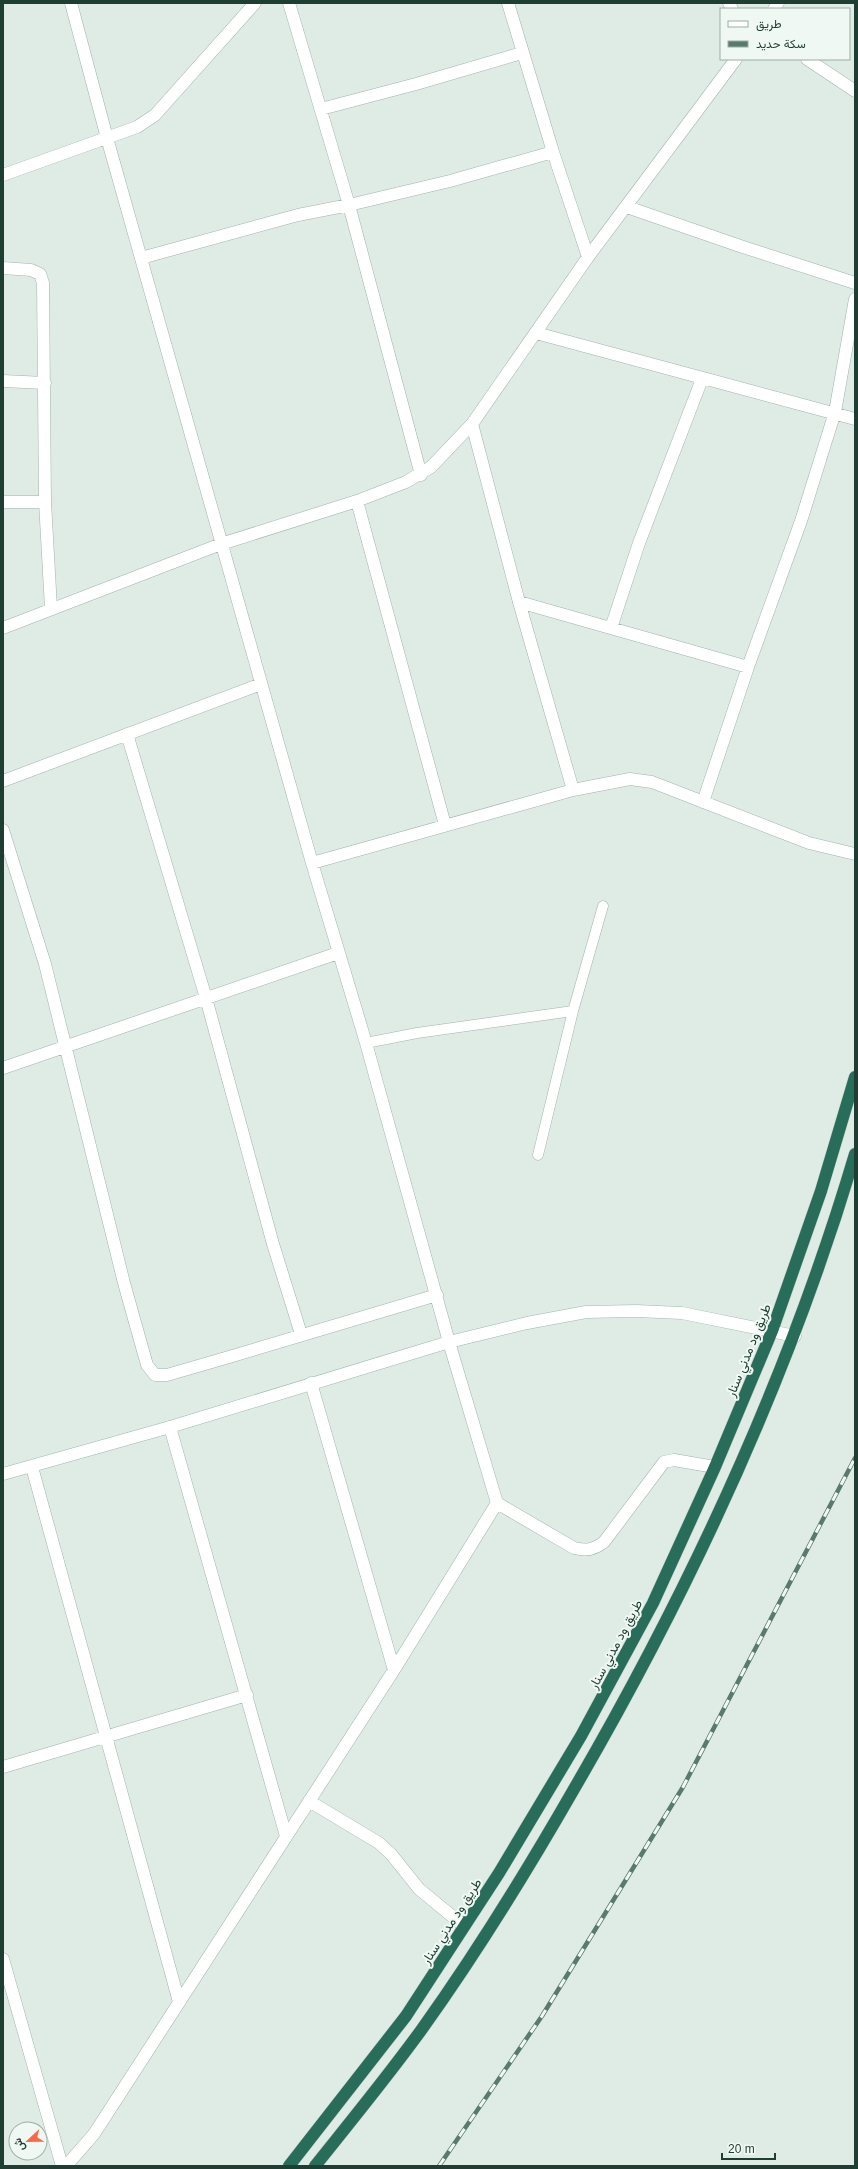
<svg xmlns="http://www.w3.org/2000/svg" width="858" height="2169" viewBox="0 0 858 2169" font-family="Arial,Vazirmatn,sans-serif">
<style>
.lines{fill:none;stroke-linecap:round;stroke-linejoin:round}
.lane-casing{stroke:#a1b4ac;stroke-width:11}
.street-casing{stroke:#a1b4ac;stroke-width:13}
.secondary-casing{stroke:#9cb9ad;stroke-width:13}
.highway-casing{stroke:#c0c9c6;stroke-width:13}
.lane{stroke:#fff;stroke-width:10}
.street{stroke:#fff;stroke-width:12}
.secondary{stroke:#fff;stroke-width:12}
.highway{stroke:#276d59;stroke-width:12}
.rail-casing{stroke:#597a6e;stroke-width:4.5}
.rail{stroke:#f0f8f3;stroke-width:3;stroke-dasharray:9;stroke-linecap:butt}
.labels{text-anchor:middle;stroke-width:4;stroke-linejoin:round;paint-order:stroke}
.street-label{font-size:13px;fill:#1e3e33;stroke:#f0f8f3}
</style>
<rect width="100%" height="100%" fill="#dfece5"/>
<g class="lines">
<defs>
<path id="lane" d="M 366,1043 L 417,1033 L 573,1011
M 538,1155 L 573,1011 L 603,906"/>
<path id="street" d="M 71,3 L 107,138 L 312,863 L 366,1043 L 449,1342 L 497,1503 L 574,1548 C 587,1551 593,1550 604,1542 L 664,1462 L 674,1460 L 715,1467
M 289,3 L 349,205 L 421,475
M 508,3 L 553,152 L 588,257
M 729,3 L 732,9
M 774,9 L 778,3
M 807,59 L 855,91
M 321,109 L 416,84 L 522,53
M 3,175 L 137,127 L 155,115 L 255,3
M 627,207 L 743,247 L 855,283
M 141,258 L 298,215 L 349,205 L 450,181 L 553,152
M 3,268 L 31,270 L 40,274 L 43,283 L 45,502 L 51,608
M 536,333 L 855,419
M 3,381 L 45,383
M 472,424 L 519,602 L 573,790
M 357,501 L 445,825
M 3,502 L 45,502
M 519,602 L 748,667
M 3,628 L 221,544 L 357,501 L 406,482 L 431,467 L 472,424 L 588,257 L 736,59
M 611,628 L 639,543 L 702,379
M 127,734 L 206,998 L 273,1244 L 301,1334
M 3,781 L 261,684
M 703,802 L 748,667 L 801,521 L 835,412 L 855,299
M 3,830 L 45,964 L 124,1283 L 147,1365 L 155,1375 L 167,1375 L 229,1357 L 437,1295
M 312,863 L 573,790 L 630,779 L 652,782 L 809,843 L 855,854
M 3,1068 L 338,953
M 311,1383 L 394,1670
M 170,1427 L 286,1836
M 32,1467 L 179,2002
M 3,1767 L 247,1695
M 309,1801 L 379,1843 L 391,1854 L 419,1889 L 464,1926
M 3,1959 L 62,2166
M 66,2166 L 94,2134 L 394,1670 L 497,1503"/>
<path id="secondary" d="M 3,1474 L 170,1427 L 449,1342 L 527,1323 L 586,1312 L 636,1311 L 682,1313 L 795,1336"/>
<path id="highway" d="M 289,2166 L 406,2016 L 499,1873 L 581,1736 L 653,1603 L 715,1467 L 772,1331 L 821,1191 L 855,1077
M 315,2166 C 351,2121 388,2076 422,2029 C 477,1952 527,1871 574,1789 C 691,1588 789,1377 855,1154"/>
</defs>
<use href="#lane" class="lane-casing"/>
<use href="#street" class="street-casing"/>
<use href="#secondary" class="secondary-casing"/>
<use href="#highway" class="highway-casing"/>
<use href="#lane" class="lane"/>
<use href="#street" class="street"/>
<use href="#secondary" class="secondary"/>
<use href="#highway" class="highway"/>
<defs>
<path id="rail" d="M 439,2166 L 542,2016 L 683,1787 L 855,1458"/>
</defs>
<use href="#rail" class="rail-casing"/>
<use href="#rail" class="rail"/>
</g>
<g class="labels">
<g class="street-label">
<text transform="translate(748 1350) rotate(-68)" y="5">طريق ود مدني سنار</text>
<text transform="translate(615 1644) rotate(-62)" y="5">طريق ود مدني سنار</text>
<text transform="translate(451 1921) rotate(-57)" y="5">طريق ود مدني سنار</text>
</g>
</g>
<rect width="858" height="2169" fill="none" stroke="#1e3e33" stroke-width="8"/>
<rect x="720" y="8" width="130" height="52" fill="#f0f8f3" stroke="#9caea6"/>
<rect x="728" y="21" width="20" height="6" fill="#ffffff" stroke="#9caea6"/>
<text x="756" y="28" font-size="12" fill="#1e3e33">طريق</text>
<rect x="728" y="41" width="20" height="6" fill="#597a6e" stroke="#9caea6"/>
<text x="756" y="48" font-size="12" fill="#1e3e33">سكة حديد</text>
<g transform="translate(28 2141) rotate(248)"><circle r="19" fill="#f0f8f3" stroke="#9caea6"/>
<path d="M0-3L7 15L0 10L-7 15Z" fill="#ff674a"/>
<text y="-6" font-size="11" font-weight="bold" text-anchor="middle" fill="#1e3e33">ش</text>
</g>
<path d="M722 2153v6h53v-6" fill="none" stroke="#1e3e33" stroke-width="2"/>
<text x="728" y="2153" font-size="12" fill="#1e3e33" stroke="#f0f8f3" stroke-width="3" paint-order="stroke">20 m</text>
</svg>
